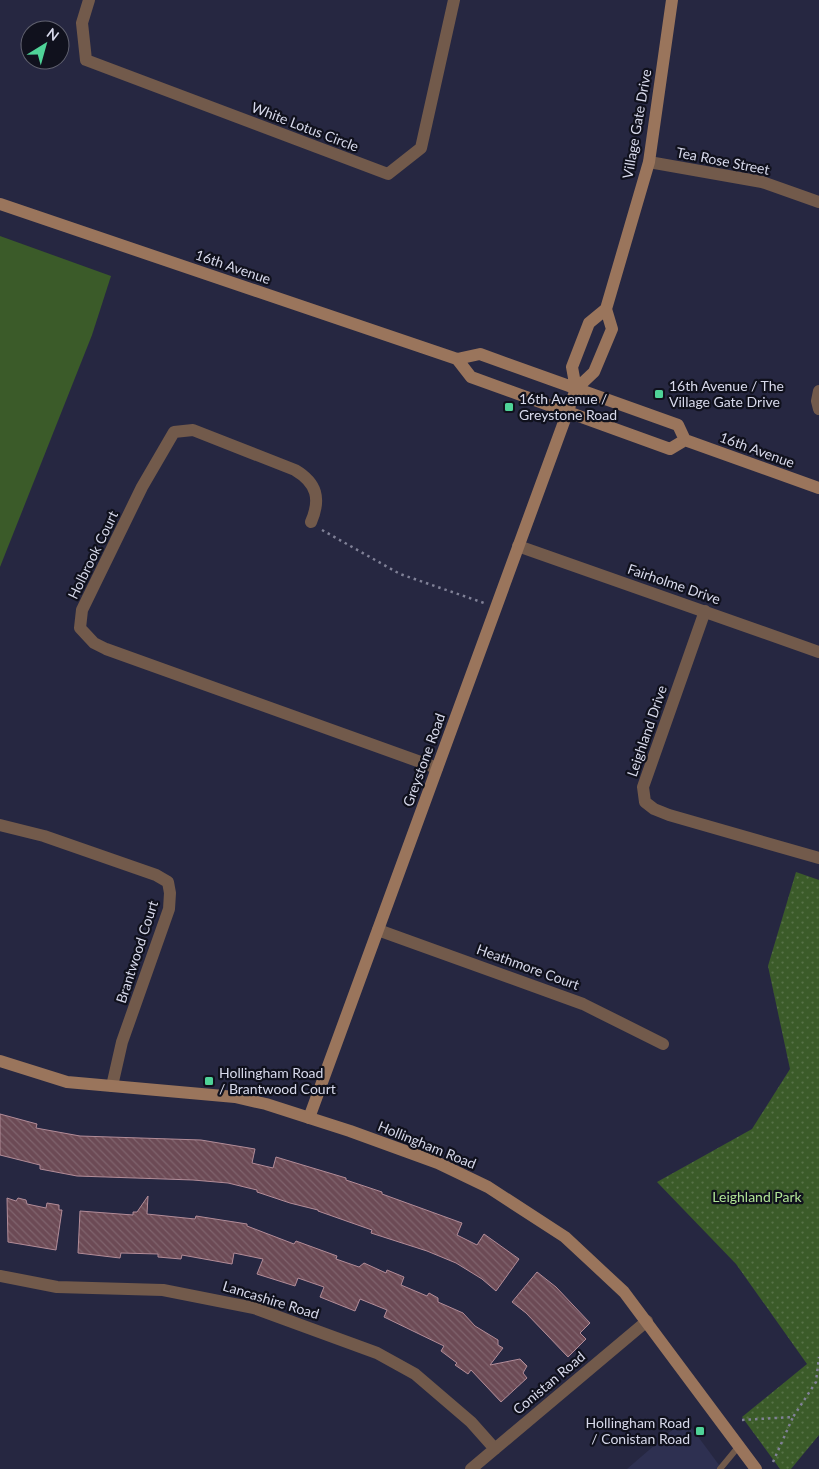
<svg xmlns="http://www.w3.org/2000/svg" width="819" height="1469" viewBox="0 0 819 1469" font-family="Lato,sans-serif">
<style>
.built{fill:#2e3051}
.grass{fill:#3b5b29}
.park{fill:url(#park-dots)}
.building{fill:url(#building-back-hatch);stroke:#b28c98}
.lines{fill:none;stroke-linecap:round;stroke-linejoin:round}
.path{stroke:#808197;stroke-width:2.5;stroke-dasharray:2.5 4;stroke-linecap:butt}
.lane{stroke:#725a4b;stroke-width:6}
.street{stroke:#725a4b;stroke-width:12}
.secondary{stroke:#9a755c;stroke-width:12}
.poi-dot{fill:#4fd398;stroke:#10111d;stroke-width:2}
.labels{text-anchor:middle;stroke-width:4.5;stroke-linejoin:round;paint-order:stroke}
.street-label{font-size:14px;fill:#d7d9eb;stroke:#10111d}
.poi-label{font-size:14px;fill:#d7d9eb;stroke:#10111d;text-anchor:start}
.park-label{font-size:14px;fill:#b0e395;stroke:#10111d}
</style>
<defs>
<pattern id="park-dots" width="8" height="8" patternUnits="userSpaceOnUse" patternTransform="scale(1.25)"><rect width="8" height="8" fill="#3b5b29"/><path d="M2 2h.1M6 6h.1" fill="none" stroke="#577248" stroke-width="1.8" stroke-linecap="round"/></pattern>
<pattern id="building-back-hatch" width="6" height="6" patternUnits="userSpaceOnUse" patternTransform="scale(1.25)"><rect width="6" height="6" fill="#6c4a55"/><path d="M-1 5l2 2M0 0l6 6M5-1l2 2" fill="none" stroke="#80646e"/></pattern>
</defs>
<rect width="100%" height="100%" fill="#262741"/>
<path class="built" d="M 685,1419 L 722,1469 L 627,1469 Z"/>
<path class="grass" d="M 0,236 L 111,276 L 92,335 L 0,567 Z"/>
<path class="park" d="M 796,872 L 819,880 L 819,1435 L 791,1469 L 780,1469 L 742,1417 L 807,1364 L 736,1264 L 657,1182 L 752,1129 L 790,1069 L 768,966 Z"/>
<path class="building" d="M 0,1114 L 37,1124 L 36,1128 L 80,1136 L 201,1140 L 255,1149 L 252,1163 L 273,1168 L 276,1157 L 346,1178 L 346,1180 L 382,1192 L 382,1194 L 462,1223 L 457,1235 L 477,1245 L 484,1234 L 519,1259 L 496,1291 L 482,1279 L 456,1263 L 427,1251 L 371,1233 L 372,1230 L 318,1211 L 318,1210 L 290,1203 L 257,1192 L 257,1190 L 228,1183 L 193,1180 L 77,1176 L 40,1169 L 40,1165 L 0,1155 Z
M 148,1196 L 147,1214 L 195,1219 L 196,1216 L 247,1224 L 247,1226 L 294,1244 L 296,1241 L 337,1256 L 336,1259 L 359,1267 L 364,1263 L 386,1273 L 387,1270 L 404,1277 L 401,1285 L 427,1296 L 429,1293 L 438,1298 L 438,1302 L 463,1313 L 475,1326 L 498,1340 L 498,1345 L 503,1348 L 490,1365 L 520,1359 L 527,1366 L 523,1373 L 527,1378 L 501,1402 L 471,1370 L 468,1374 L 455,1365 L 457,1363 L 441,1351 L 444,1346 L 384,1317 L 387,1310 L 360,1299 L 355,1311 L 320,1297 L 324,1287 L 298,1278 L 295,1286 L 257,1274 L 263,1259 L 234,1253 L 232,1264 L 182,1255 L 181,1259 L 158,1257 L 158,1254 L 121,1253 L 120,1258 L 78,1253 L 80,1211 L 133,1215 L 133,1212 L 137,1212 Z
M 7,1198 L 16,1201 L 18,1198 L 26,1200 L 27,1204 L 46,1208 L 47,1203 L 59,1205 L 59,1210 L 62,1210 L 56,1250 L 8,1242 Z
M 537,1272 L 556,1287 L 590,1323 L 580,1333 L 586,1339 L 568,1357 L 526,1313 L 512,1302 Z"/>
<g class="lines">
<path class="path" d="M 322,530 L 400,574 L 484,603
M 742,1420 L 793,1417 L 816,1382 L 819,1357
M 773,1462 L 793,1417"/>
<path class="lane" d="M 720,1469 L 739,1446"/>
<path class="street" d="M 89,0 L 82,23 L 86,60 L 388,174 L 421,148 L 454,0
M 649,162 L 762,182 L 819,202
M 819,391 L 817,401 L 819,409
M 311,522 C 321,499 317,483 295,470 L 193,430 L 174,432 L 142,487 L 82,610 L 80,628 L 94,643 L 106,649 L 437,768
M 518,546 L 819,652
M 705,611 L 643,787 L 645,802 L 654,809 L 669,815 L 819,858
M 0,825 L 44,836 L 156,875 L 168,882 L 170,893 L 169,909 L 122,1042 L 112,1086
M 378,930 L 583,1004 L 663,1044
M 0,1276 L 57,1287 L 163,1290 L 254,1308 L 377,1353 L 415,1374 L 471,1422 L 495,1449
M 471,1469 L 647,1321"/>
<path class="secondary" d="M 0,204 L 457,359 L 480,354 L 678,425 L 685,440 L 819,488
M 457,359 L 471,377 L 670,449 L 685,440
M 576,389 L 572,367 L 589,323 L 606,309
M 0,1061 L 67,1082 L 235,1097 L 266,1104 L 350,1131 L 438,1163 L 488,1187 L 565,1237 L 624,1292 L 756,1469
M 309,1118 L 576,389 L 594,372 L 612,329 L 606,309 L 649,162 L 672,0"/>
</g>
<g class="poi-dot">
<rect x="654" y="389" width="10" height="10" rx="2.5"/>
<rect x="504" y="402" width="10" height="10" rx="2.5"/>
<rect x="204" y="1076" width="10" height="10" rx="2.5"/>
<rect x="695" y="1426" width="10" height="10" rx="2.5"/>
</g>
<g class="labels">
<g class="street-label">
<text transform="translate(637 124) rotate(-80)" y="5">Village Gate Drive</text>
<text transform="translate(305 127) rotate(21)" y="5">White Lotus Circle</text>
<text transform="translate(723 161) rotate(11)" y="5">Tea Rose Street</text>
<text transform="translate(233 267) rotate(19)" y="5">16th Avenue</text>
<text transform="translate(757 450) rotate(20)" y="5">16th Avenue</text>
<text transform="translate(93 555) rotate(-64)" y="5">Holbrook Court</text>
<text transform="translate(674 584) rotate(19)" y="5">Fairholme Drive</text>
<text transform="translate(647 731) rotate(-71)" y="5">Leighland Drive</text>
<text transform="translate(424 760) rotate(-70)" y="5">Greystone Road</text>
<text transform="translate(137 952) rotate(-72)" y="5">Brantwood Court</text>
<text transform="translate(528 967) rotate(20)" y="5">Heathmore Court</text>
<text transform="translate(427 1145) rotate(22)" y="5">Hollingham Road</text>
<text transform="translate(271 1300) rotate(17)" y="5">Lancashire Road</text>
<text transform="translate(549 1383) rotate(-40)" y="5">Conistan Road</text>
</g>
<g class="poi-label">
<text x="669" y="391">16th Avenue / The<tspan x="669" dy="16">Village Gate Drive</tspan></text>
<text x="519" y="404">16th Avenue /<tspan x="519" dy="16">Greystone Road</tspan></text>
<text x="219" y="1078">Hollingham Road<tspan x="219" dy="16">/ Brantwood Court</tspan></text>
<text x="690" y="1428" text-anchor="end">Hollingham Road<tspan x="690" dy="16">/ Conistan Road</tspan></text>
</g>
<g class="park-label">
<text x="757" y="1202">Leighland Park</text>
</g>
</g>
<g transform="translate(45 45) rotate(37)"><circle r="24" fill="#10111d" stroke="#60616f"/>
<path d="M0-4L9 19L0 12L-9 19Z" fill="#4fd398"/>
<text y="-8" font-size="14" font-weight="bold" text-anchor="middle" fill="#d7d9eb">N</text>
</g>
</svg>
